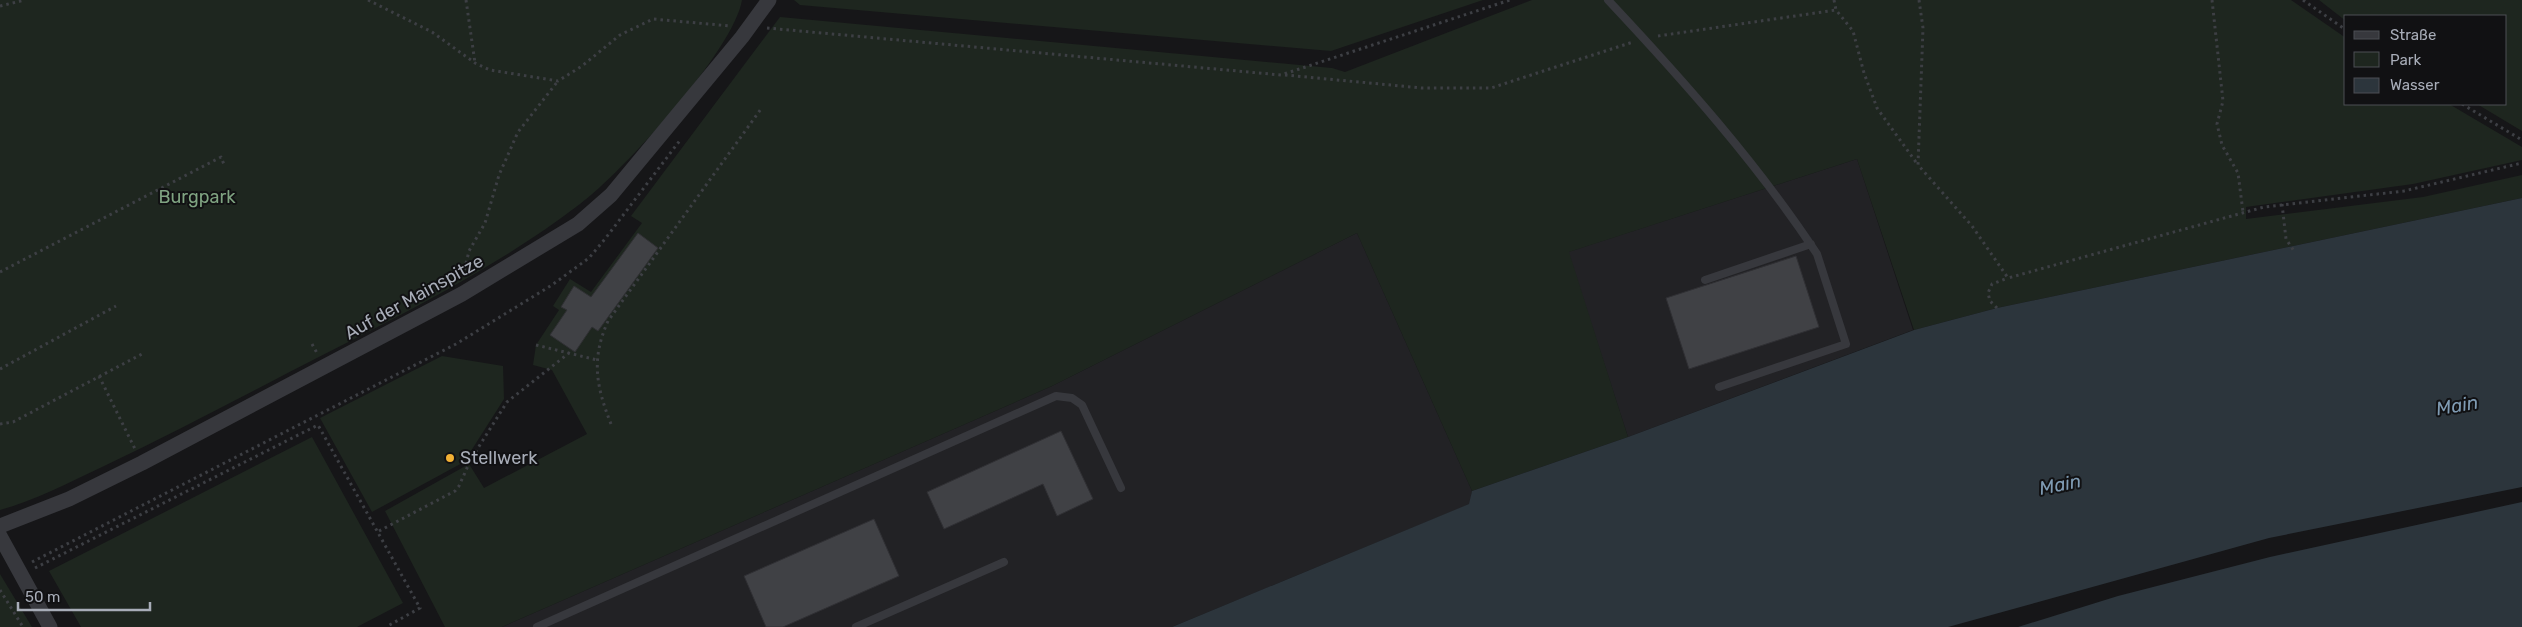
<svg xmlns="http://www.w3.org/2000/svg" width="2522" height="627" viewBox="0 0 2522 627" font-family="Rubik,sans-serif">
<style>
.built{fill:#222225}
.green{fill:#1e261f}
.water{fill:#2c353c}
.building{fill:#404145;stroke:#303034}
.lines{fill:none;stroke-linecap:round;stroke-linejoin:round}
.path{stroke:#3d3f44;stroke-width:3;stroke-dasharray:2.5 4;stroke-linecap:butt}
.service{stroke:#37383d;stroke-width:8}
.minor{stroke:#37383d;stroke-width:15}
.poi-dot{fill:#f2b134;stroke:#111113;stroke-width:2}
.labels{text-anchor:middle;stroke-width:4;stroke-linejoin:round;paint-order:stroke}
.park-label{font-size:18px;fill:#7fa381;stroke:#111113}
.street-label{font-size:18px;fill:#a8adb8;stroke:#111113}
.poi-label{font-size:18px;fill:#a8adb8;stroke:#111113;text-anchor:start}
.water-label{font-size:19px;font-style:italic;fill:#7f9bb3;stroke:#111113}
</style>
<rect width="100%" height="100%" fill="#161618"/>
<path class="built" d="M 1857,159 L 1913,330 L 1628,437 L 1568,252 Z
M 1357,233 L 1472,491 L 1470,504 L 1172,627 L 502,627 L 1052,386 Z"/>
<path class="green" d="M 0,0 L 742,0 C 734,50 622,173 580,204 C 482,279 367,331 259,388 C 207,415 155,442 102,467 C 68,483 36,500 0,510 Z
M 794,0 L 1483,0 L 1331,51 L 800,5 Z
M 1532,0 L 2291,0 L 2346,38 L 2346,104 L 2449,104 L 2522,147 L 2522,160 L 2413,184 L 2246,207 L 2246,219 L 2423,197 L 2522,175 L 2522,198 L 1997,308 L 1914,330 L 1857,159 L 1569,252 L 1628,437 L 1472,491 L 1357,233 L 1052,386 L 502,627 L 445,627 L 385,511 L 469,464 L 484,488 L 587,434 L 552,370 L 533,365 L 536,345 L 559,310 L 553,306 L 570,279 L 591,292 L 642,223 L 631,216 L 780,17 L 1332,68 L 1345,72 Z
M 2319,0 L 2522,0 L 2522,131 L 2477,104 L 2506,104 L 2506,16 L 2346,16 L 2346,21 Z
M 442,356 L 503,366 L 504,399 L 464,462 L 372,512 L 320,418 Z
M 312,437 L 403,603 L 357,627 L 81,627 L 49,571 Z
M 0,574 L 32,627 L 0,627 Z"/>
<path class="water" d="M 2522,198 L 2522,487 L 2269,538 L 1948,627 L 1172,627 L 1469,504 L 1472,491 L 1628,437 L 1914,330 L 1997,308 Z
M 2522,502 L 2522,627 L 2018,627 L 2118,596 L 2270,557 Z"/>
<path class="building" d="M 638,233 L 658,248 L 598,331 L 592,327 L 575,352 L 550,335 L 567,310 L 561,307 L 574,286 L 591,297 Z
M 1796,256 L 1819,327 L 1689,369 L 1666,298 Z
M 1061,431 L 1093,499 L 1057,516 L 1043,484 L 944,529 L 927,492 Z
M 874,519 L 899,576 L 783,627 L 766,627 L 744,576 Z"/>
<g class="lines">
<path class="path" d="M 368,0 L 432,32 L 475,63 L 490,70 L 558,81 L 582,66 L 620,35 L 653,19 L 731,26
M 466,0 L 475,63
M 1834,0 L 1836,10 L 1853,31 L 1864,73 L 1877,108 L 1918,165
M 1919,0 L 1923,28 L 1918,165 L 1972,226 L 2008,278 L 2264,207 L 2404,191 L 2522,163
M 2212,0 L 2223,101 L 2217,124 L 2222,145 L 2238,173 L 2243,212
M 2303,0 L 2346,30
M 0,6 L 25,0
M 767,28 L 1281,75 L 1510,0
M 1658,36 L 1836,10
M 1285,75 L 1422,88 L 1491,88 L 1633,42
M 2462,104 L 2522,140
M 2282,204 L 2286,239 L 2294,251
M 0,272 L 221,157 L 225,167
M 463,276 L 469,251 L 485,223 L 499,175 L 518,132 L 558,81
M 1997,308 L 1990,301 L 1988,293 L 1992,284 L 2008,278
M 312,344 L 317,353
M 536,345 L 597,360
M 0,369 L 116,306
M 99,376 L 135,449
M 0,424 L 13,422 L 142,354
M 611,424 C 596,386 591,359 608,321 L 761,109
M 379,531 L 455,491 L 459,486 L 471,459 L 507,402 L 569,353
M 32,562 L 456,344 L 552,285 L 589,258 L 605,239 L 681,139
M 35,568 L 318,425 L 420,608 L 386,627
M 0,590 L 23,627"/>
<path class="service" d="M 1608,0 C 1683,80 1757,163 1817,254 L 1846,344 L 1719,387
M 1705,280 L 1811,244
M 537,627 L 1056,396 L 1072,398 L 1082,405 L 1121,488
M 856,627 L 1004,562"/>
<path class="minor" d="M 0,526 L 69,499 L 142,463 L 462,294 L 578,224 L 611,195 L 742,37 L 769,0
M 0,536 L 50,627"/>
</g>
<circle class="poi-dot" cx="450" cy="458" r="5"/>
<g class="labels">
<g class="park-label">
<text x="197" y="203">Burgpark</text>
</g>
<g class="street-label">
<text transform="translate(414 297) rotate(-29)" y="6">Auf der Mainspitze</text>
</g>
<g class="poi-label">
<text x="460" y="464">Stellwerk</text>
</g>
<g class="water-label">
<text transform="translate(2457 405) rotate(-10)" y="7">Main</text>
<text transform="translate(2060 484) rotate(-11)" y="7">Main</text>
</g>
</g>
<rect x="2344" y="15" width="162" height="90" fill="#111113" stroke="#4d4f55"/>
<rect x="2354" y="31" width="25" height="8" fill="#37383d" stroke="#4d4f55"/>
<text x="2390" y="40" font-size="15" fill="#a8adb8">Straße</text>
<rect x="2354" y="52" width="25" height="15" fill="#1e261f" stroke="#4d4f55"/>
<text x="2390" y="65" font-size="15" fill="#a8adb8">Park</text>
<rect x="2354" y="78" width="25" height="15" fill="#2c353c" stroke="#4d4f55"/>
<text x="2390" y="90" font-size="15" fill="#a8adb8">Wasser</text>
<path d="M18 602v8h132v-8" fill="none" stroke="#a8adb8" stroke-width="2.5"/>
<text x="25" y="602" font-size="15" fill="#a8adb8" stroke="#111113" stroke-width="4" paint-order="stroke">50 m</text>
</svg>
